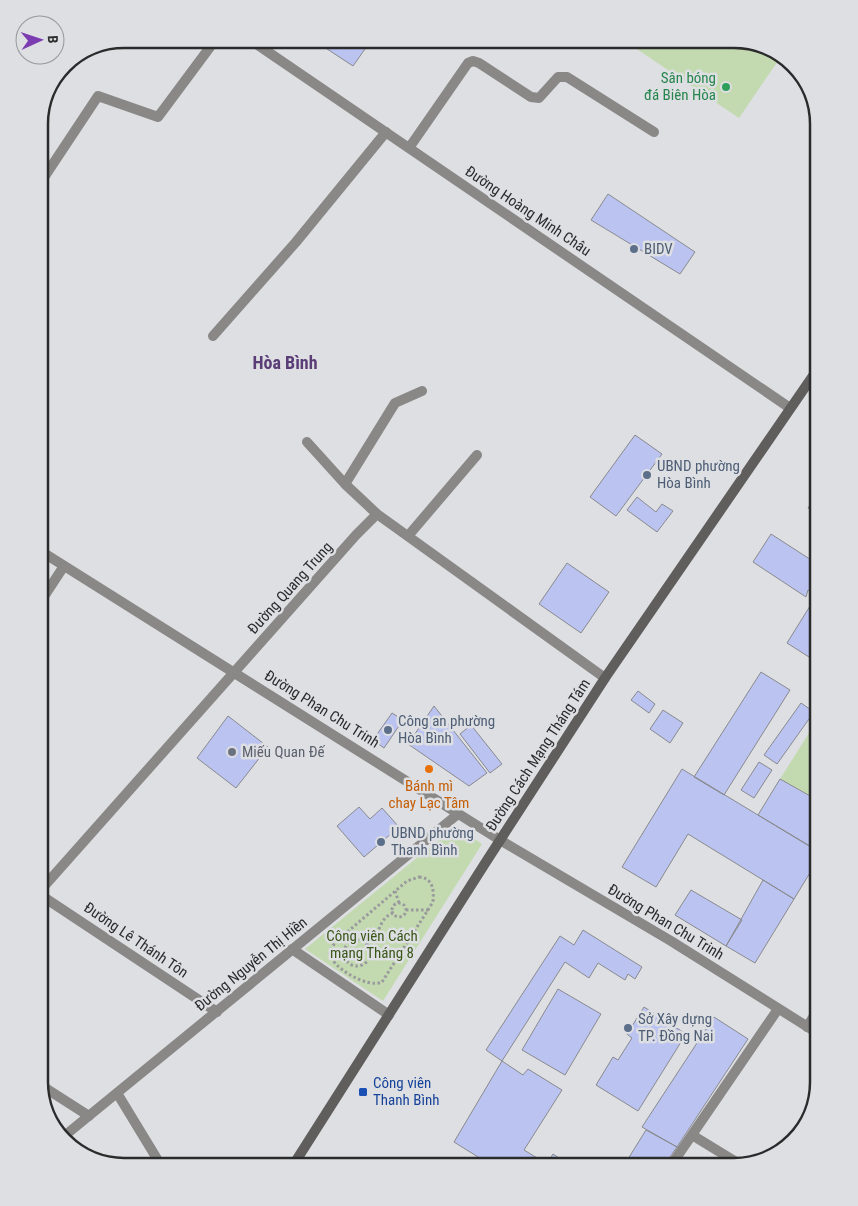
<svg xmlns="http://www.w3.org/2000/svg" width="858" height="1206" viewBox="0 0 858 1206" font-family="'Roboto Condensed',sans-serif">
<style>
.green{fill:#c3dab0}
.building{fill:#bbc3f1;stroke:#898a8e}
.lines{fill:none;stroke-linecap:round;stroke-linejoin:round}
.path{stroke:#9a9a9d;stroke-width:3;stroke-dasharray:2.5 2.5;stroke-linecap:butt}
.service{stroke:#898886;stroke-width:10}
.minor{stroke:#898886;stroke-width:10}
.tertiary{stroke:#898886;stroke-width:10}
.secondary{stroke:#605e5c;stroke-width:10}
.leisure-dot{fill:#2e9e5b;stroke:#dedfe3;stroke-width:2}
.service-dot{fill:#5c6f8a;stroke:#dedfe3;stroke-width:2}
.worship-dot{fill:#6b7280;stroke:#dedfe3;stroke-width:2}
.food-dot{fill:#e8710a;stroke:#dedfe3;stroke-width:2}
.transit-dot{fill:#1a4fb4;stroke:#dedfe3;stroke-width:2}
.labels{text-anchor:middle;stroke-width:5;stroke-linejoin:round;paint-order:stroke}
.leisure-label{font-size:15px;fill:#27864d;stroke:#dedfe3;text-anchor:end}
.street-label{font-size:15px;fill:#2b2b2c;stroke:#dedfe3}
.service-label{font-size:15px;fill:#4e5e75;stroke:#dedfe3;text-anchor:start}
.worship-label{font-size:15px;fill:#5b616d;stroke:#dedfe3;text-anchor:start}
.food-label{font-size:15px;fill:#c56008;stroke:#dedfe3}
.park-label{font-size:15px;fill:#3a5619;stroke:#dedfe3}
.transit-label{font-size:15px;fill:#164399;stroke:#dedfe3;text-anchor:start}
.quarter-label{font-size:18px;font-weight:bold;fill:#5a3c77;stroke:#dedfe3}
.rim{fill:none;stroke:#2b2b2c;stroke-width:2.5}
</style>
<rect width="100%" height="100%" fill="#dedfe3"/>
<path class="green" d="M 622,39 L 739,39 L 777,50 L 782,55 L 739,118 Z
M 819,717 L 819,801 L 780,779 Z
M 456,826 L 482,844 L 383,1001 L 305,949 Z"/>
<path class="building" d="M 316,39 L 372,39 L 353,66 L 315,41 Z
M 608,194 L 695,252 L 680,274 L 591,220 Z
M 635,435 L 662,454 L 616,516 L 590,497 Z
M 819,491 L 819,515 L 808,508 Z
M 637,497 L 656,512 L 662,504 L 673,511 L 657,532 L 627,510 Z
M 771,534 L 819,565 L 819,597 L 808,590 L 806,597 L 753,562 Z
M 567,563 L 609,592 L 581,633 L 539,604 Z
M 815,598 L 819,601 L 819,639 L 809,657 L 787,643 Z
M 761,672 L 790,690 L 724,795 L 694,777 Z
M 638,691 L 655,704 L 649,713 L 631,700 Z
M 801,703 L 814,712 L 777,764 L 764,755 Z
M 434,706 L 487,773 L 469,786 L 408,744 Z
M 663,710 L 683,723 L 670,743 L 650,729 Z
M 392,713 L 403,720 L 384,748 L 373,740 Z
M 228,716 L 268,747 L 236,788 L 197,758 Z
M 471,725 L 502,764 L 490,773 L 460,734 Z
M 759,762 L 772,770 L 754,798 L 741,790 Z
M 682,769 L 819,852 L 819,858 L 794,899 L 688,834 L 656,887 L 622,867 Z
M 780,779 L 819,801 L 819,831 L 810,846 L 758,815 Z
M 359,807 L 370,819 L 382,808 L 399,827 L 364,857 L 337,826 Z
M 763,880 L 794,899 L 755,963 L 726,946 Z
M 691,890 L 742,920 L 726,946 L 675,915 Z
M 583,930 L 642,967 L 635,979 L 628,974 L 625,980 L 598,963 L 589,978 L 565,962 L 502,1061 L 486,1050 L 560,936 L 574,945 Z
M 558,989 L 601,1014 L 565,1075 L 522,1050 Z
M 644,1007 L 686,1034 L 638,1111 L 596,1085 L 613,1057 L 618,1060 L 632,1038 L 627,1034 Z
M 714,1017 L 748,1039 L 677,1147 L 642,1127 Z
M 502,1061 L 523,1075 L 528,1069 L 562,1090 L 524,1150 L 547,1164 L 553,1154 L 573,1167 L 494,1167 L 454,1142 Z
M 646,1130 L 677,1147 L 663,1167 L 623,1167 Z"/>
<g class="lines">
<path class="path" d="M 419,877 C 433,878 434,890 433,902 L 382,982 C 369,989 329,967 330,952 C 331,947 335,943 339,939 L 407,881 Z
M 395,891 L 399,903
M392 910a7 7 0 1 1 14 0a7 7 0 1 1-14 0Z
M 406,910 L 429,910
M344 953a13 13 0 1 1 26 0a13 13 0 1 1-26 0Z
M 367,945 C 381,937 377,919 393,913
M 332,956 L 343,954"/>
<path class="service" d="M 213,336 L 296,242 L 386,132"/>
<path class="minor" d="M 249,39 L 790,408
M 409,148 L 468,63 L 473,61 L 479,63 L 531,97 L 539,98 L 558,77 L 567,77 L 654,132
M 39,185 L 98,96 L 158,117 L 216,39
M 307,442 L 345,484 L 377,514
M 345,484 L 395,403 L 422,391
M 408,536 L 477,455
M 39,604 L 64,566
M 39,892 L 356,535 L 377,514 L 605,678
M 39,894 L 217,1012
M 292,949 L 389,1015
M 807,1027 L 819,1008
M 39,1084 L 89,1116
M 117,1093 L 162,1167
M 692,1135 L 741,1165
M 63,1137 L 458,814
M 670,1167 L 778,1009"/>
<path class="tertiary" d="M 39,550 L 500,840 L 671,941 L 819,1034"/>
<path class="secondary" d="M 292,1167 L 484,865 L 605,678 L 819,367"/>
</g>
<circle class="leisure-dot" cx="726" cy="87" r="5"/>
<g class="service-dot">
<circle cx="634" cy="249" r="5"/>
<circle cx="647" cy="475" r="5"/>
<circle cx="388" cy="730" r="5"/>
<circle cx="381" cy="842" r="5"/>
<circle cx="628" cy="1028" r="5"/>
</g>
<circle class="worship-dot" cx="232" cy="752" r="5"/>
<circle class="food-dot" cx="429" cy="769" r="5"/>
<rect class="transit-dot" x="358" y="1087" width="10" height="10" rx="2.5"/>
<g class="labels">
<g class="leisure-label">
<text x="716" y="83">Sân bóng<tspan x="716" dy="17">đá Biên Hòa</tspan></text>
</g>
<g class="street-label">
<text transform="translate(528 211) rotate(34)" y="5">Đường Hoàng Minh Châu</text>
<text transform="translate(290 588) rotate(-48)" y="5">Đường Quang Trung</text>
<text transform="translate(322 709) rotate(32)" y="5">Đường Phan Chu Trinh</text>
<text transform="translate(538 755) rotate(-57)" y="5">Đường Cách Mạng Tháng Tám</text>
<text transform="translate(666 922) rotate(31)" y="5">Đường Phan Chu Trinh</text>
<text transform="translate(136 940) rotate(34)" y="5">Đường Lê Thánh Tôn</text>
<text transform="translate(251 964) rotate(-39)" y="5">Đường Nguyễn Thị Hiền</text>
</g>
<g class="service-label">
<text x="644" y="254">BIDV</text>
<text x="657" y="471">UBND phường<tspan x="657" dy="17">Hòa Bình</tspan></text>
<text x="398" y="726">Công an phường<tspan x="398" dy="17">Hòa Bình</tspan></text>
<text x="391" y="838">UBND phường<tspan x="391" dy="17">Thanh Bình</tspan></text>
<text x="638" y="1024">Sở Xây dựng<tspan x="638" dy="17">TP. Đồng Nai</tspan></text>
</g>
<g class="worship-label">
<text x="242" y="757">Miếu Quan Đế</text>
</g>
<g class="food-label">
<text x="429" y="791">Bánh mì<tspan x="429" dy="17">chay Lạc Tâm</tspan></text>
</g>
<g class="park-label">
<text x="372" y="941">Công viên Cách<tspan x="372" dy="17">mạng Tháng 8</tspan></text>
</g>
<g class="transit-label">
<text x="373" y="1088">Công viên<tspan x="373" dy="17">Thanh Bình</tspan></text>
</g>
<g class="quarter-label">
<text x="285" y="369">Hòa Bình</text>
</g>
</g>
<path d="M0 0H858V1206H0ZM124 48H734A76 76 0 0 1 810 124V1082A76 76 0 0 1 734 1158H124A76 76 0 0 1 48 1082V124A76 76 0 0 1 124 48Z" fill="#dedfe3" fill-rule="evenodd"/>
<path class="rim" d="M124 48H734A76 76 0 0 1 810 124V1082A76 76 0 0 1 734 1158H124A76 76 0 0 1 48 1082V124A76 76 0 0 1 124 48Z"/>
<g transform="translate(40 40) rotate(87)"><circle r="24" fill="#dedfe3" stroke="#96979a"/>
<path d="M0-4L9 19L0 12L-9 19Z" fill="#7b3cb1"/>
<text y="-8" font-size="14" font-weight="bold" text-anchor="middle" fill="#2b2b2c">B</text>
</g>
</svg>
